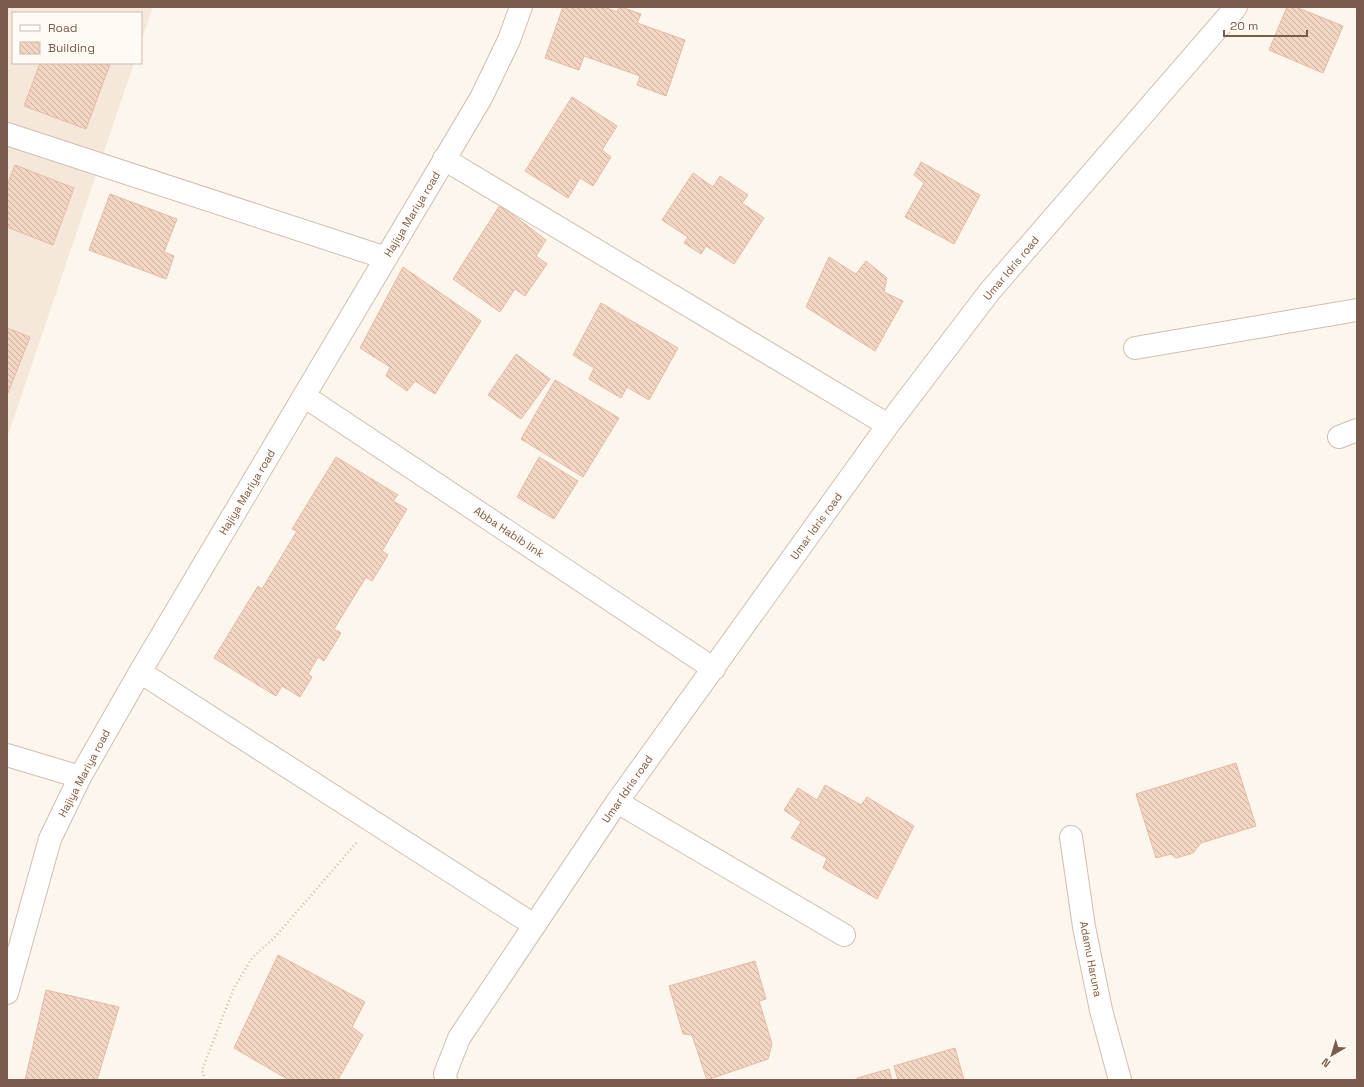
<svg xmlns="http://www.w3.org/2000/svg" width="1364" height="1087" viewBox="0 0 1364 1087" font-family="'Space Grotesk',sans-serif">
<style>
.residential{fill:#f5e8da}
.building{fill:url(#building-back-hatch);stroke:#e6bba3}
.lines{fill:none;stroke-linecap:round;stroke-linejoin:round}
.minor-casing{stroke:#d1beb0;stroke-width:24}
.path{stroke:#d9b8a5;stroke-width:2.5;stroke-dasharray:1 3;stroke-linecap:butt}
.minor{stroke:#fff;stroke-width:22}
.labels{text-anchor:middle;stroke-width:3;stroke-linejoin:round;paint-order:stroke}
.street-label{font-size:11px;fill:#7a5c4d;stroke:#fffaf3}
</style>
<defs>
<pattern id="building-back-hatch" width="6" height="6" patternUnits="userSpaceOnUse"><rect width="6" height="6" fill="#f3d5c3"/><path d="M-1 5l2 2M0 0l6 6M5-1l2 2" fill="none" stroke="#cab0a1"/></pattern>
</defs>
<rect width="100%" height="100%" fill="#fdf6ec"/>
<path class="residential" d="M 7,7 L 153,7 L 141,41 L 141,13 L 13,13 L 13,63 L 134,63 L 7,438 Z"/>
<path class="building" d="M 563,7 L 604,7 L 617,12 L 619,7 L 621,7 L 641,14 L 637,23 L 685,40 L 666,96 L 637,85 L 640,76 L 584,56 L 579,70 L 545,58 Z
M 1287,7 L 1296,7 L 1343,26 L 1323,73 L 1269,50 Z
M 40,63 L 110,64 L 86,129 L 24,106 Z
M 572,97 L 617,126 L 602,150 L 611,157 L 593,186 L 580,178 L 568,198 L 525,171 Z
M 921,162 L 980,195 L 954,244 L 905,217 L 924,183 L 914,175 Z
M 15,165 L 74,188 L 53,245 L 7,227 L 7,186 Z
M 693,173 L 713,187 L 720,176 L 748,195 L 742,203 L 764,218 L 734,264 L 706,246 L 701,254 L 684,243 L 688,237 L 662,220 Z
M 110,194 L 177,219 L 164,252 L 174,256 L 166,279 L 89,250 Z
M 500,205 L 546,240 L 536,256 L 547,264 L 525,296 L 515,289 L 500,312 L 453,279 Z
M 829,257 L 856,274 L 866,261 L 887,278 L 884,292 L 903,301 L 875,351 L 806,307 Z
M 403,267 L 481,321 L 435,394 L 415,381 L 407,391 L 386,376 L 390,367 L 360,348 Z
M 601,303 L 678,348 L 649,400 L 627,387 L 621,398 L 589,379 L 594,368 L 573,355 Z
M 7,328 L 30,337 L 8,393 L 7,393 Z
M 516,354 L 550,379 L 521,419 L 488,395 Z
M 555,380 L 619,418 L 583,477 L 521,439 Z
M 336,457 L 398,495 L 393,501 L 407,509 L 382,551 L 388,555 L 372,581 L 366,577 L 334,629 L 341,633 L 324,661 L 318,657 L 308,674 L 312,677 L 300,697 L 282,686 L 276,696 L 214,658 L 258,586 L 262,589 L 297,531 L 292,529 Z
M 539,457 L 578,481 L 554,519 L 517,497 Z
M 1236,763 L 1256,826 L 1201,843 L 1193,853 L 1176,858 L 1171,854 L 1156,858 L 1136,794 Z
M 825,785 L 861,805 L 867,797 L 914,826 L 877,899 L 823,868 L 827,858 L 791,838 L 801,822 L 784,810 L 798,788 L 817,800 Z
M 278,955 L 365,1002 L 352,1027 L 363,1035 L 338,1080 L 289,1080 L 234,1048 Z
M 755,961 L 766,999 L 759,1001 L 772,1044 L 768,1059 L 707,1080 L 692,1035 L 683,1034 L 669,986 Z
M 46,990 L 119,1007 L 97,1080 L 25,1080 Z
M 955,1048 L 964,1080 L 898,1080 L 894,1066 Z
M 889,1069 L 892,1080 L 857,1080 L 857,1078 Z"/>
<g class="lines">
<defs>
<path id="minor" d="M 7,134 L 386,258
M 444,159 L 888,425
M 1135,348 L 1357,310
M 304,396 L 714,669
M 1339,437 L 1357,430
M 140,672 L 534,925
M 7,755 L 80,777
M 617,802 L 844,935
M 1071,837 L 1084,927 L 1101,1010 L 1120,1080
M 7,993 L 50,839 L 80,777 L 140,672 L 481,98 L 509,40 L 521,7
M 446,1080 L 445,1074 L 459,1038 L 617,802 L 888,425 L 990,291 L 1236,7"/>
</defs>
<use href="#minor" class="minor-casing"/>
<path class="path" d="M 205,1080 L 202,1070 L 234,988 L 252,958 L 275,937 L 358,841"/>
<use href="#minor" class="minor"/>
</g>
<g class="labels">
<g class="street-label">
<text transform="translate(412 214) rotate(-59)" y="4">Hajiya Mariya road</text>
<text transform="translate(1011 268) rotate(-50)" y="4">Umar Idris road</text>
<text transform="translate(247 492) rotate(-59)" y="4">Hajiya Mariya road</text>
<text transform="translate(816 526) rotate(-54)" y="4">Umar Idris road</text>
<text transform="translate(509 532) rotate(34)" y="4">Abba Habib link</text>
<text transform="translate(84 773) rotate(-62)" y="4">Hajiya Mariya road</text>
<text transform="translate(627 789) rotate(-55)" y="4">Umar Idris road</text>
<text transform="translate(1091 959) rotate(79)" y="4">Adamu Haruna</text>
</g>
</g>
<rect width="1364" height="1087" fill="none" stroke="#7a5c4d" stroke-width="16"/>
<rect x="12" y="12" width="130" height="52" fill="#fffaf3" stroke="#cabbb1"/>
<rect x="20" y="25" width="20" height="6" fill="#ffffff" stroke="#cabbb1"/>
<text x="48" y="32" font-size="12" fill="#7a5c4d">Road</text>
<rect x="20" y="42" width="20" height="12" fill="url(#building-back-hatch)" stroke="#cabbb1"/>
<text x="48" y="52" font-size="12" fill="#7a5c4d">Building</text>
<g transform="translate(1332 1055) rotate(218)" stroke="#fffaf3" stroke-width="3" paint-order="stroke">
<path d="M0-3L7 15L0 10L-7 15Z" fill="#7a5c4d"/>
<text y="-6" font-size="11" font-weight="bold" text-anchor="middle" fill="#7a5c4d">N</text>
</g>
<path d="M1224 30v6h83v-6" fill="none" stroke="#7a5c4d" stroke-width="2"/>
<text x="1230" y="30" font-size="12" fill="#7a5c4d" stroke="#fffaf3" stroke-width="3" paint-order="stroke">20 m</text>
</svg>
